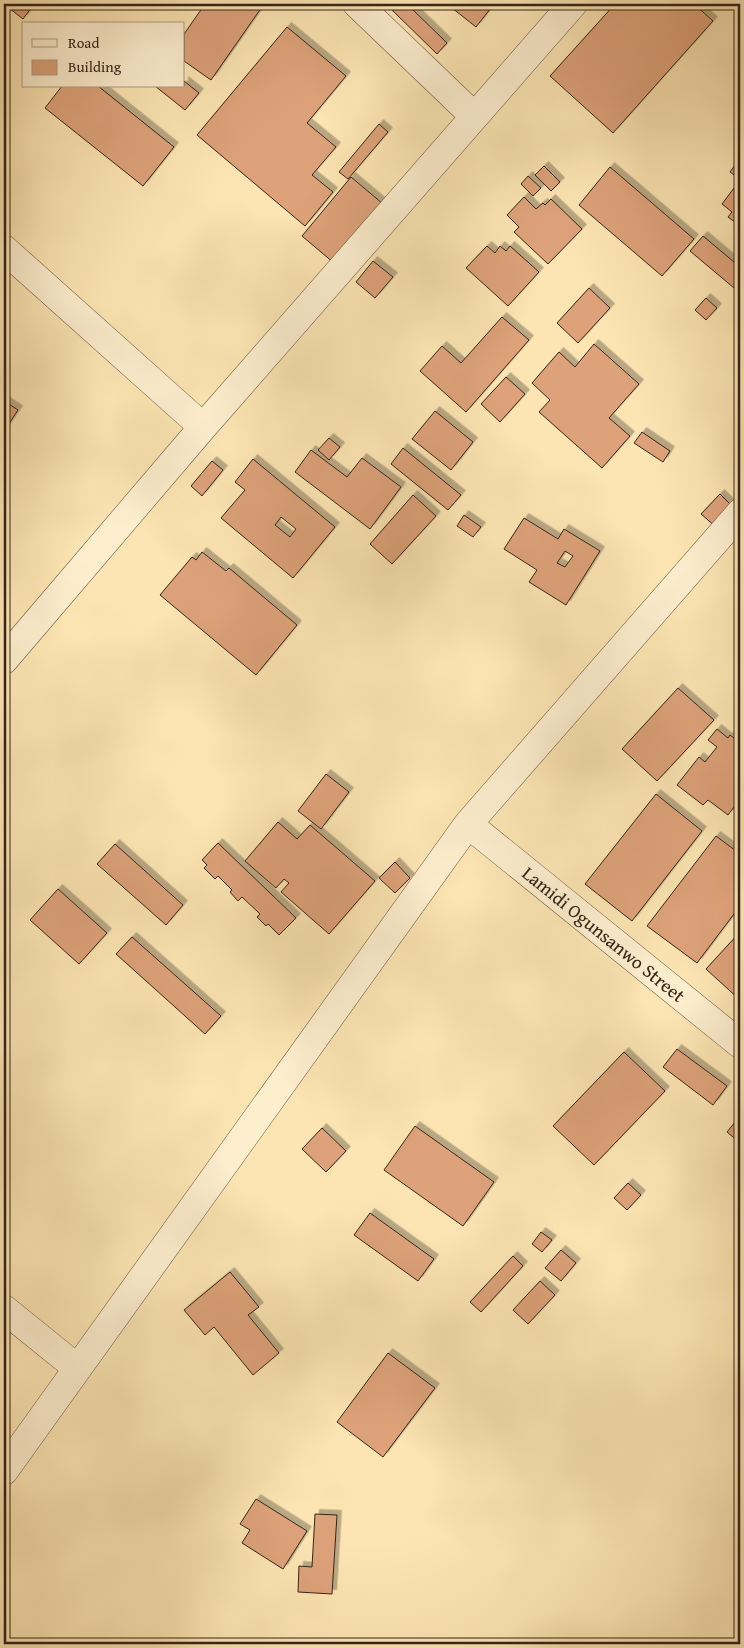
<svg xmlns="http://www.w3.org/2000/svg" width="744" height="1648" viewBox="0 0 744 1648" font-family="'Gentium Book Plus',serif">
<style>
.building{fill:#dda27a;stroke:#362419;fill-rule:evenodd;filter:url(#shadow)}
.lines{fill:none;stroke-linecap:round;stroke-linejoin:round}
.street-casing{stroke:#685440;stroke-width:29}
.street{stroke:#fdeece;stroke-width:28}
.labels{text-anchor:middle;stroke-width:4;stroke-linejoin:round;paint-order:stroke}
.street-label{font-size:19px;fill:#362419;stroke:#fdeece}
</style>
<defs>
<filter id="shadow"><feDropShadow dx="4.5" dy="-4.5" stdDeviation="0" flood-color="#0004"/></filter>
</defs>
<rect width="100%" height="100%" fill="#fce5b3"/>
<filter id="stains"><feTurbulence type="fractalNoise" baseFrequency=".004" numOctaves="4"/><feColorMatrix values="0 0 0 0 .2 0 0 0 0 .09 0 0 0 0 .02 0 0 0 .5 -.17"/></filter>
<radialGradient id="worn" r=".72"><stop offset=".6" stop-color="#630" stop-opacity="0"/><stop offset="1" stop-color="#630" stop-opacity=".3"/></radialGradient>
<path class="building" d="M 4,4 L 34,4 L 23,19 Z
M 205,4 L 264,4 L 211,80 L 184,61 L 184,34 Z
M 397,4 L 407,4 L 447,43 L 437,54 L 392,10 Z
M 447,4 L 494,4 L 476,27 Z
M 615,4 L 694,4 L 713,21 L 613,133 L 550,76 Z
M 287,27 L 346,76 L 307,123 L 336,147 L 312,175 L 333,192 L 305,226 L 197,135 Z
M 184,81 L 199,93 L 185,110 L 155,86 L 184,86 Z
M 62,86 L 98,86 L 174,147 L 143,186 L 45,108 Z
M 379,124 L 388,132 L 348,179 L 339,172 Z
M 740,158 L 740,179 L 730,172 Z
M 544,166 L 560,182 L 551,191 L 535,175 Z
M 610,167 L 694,239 L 662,276 L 579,205 Z
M 528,176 L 541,188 L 533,196 L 521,184 Z
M 351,177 L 383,204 L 334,263 L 302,236 Z
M 740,180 L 740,226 L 728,217 L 732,212 L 722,204 Z
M 524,197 L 536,209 L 543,203 L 545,205 L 551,199 L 582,229 L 548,264 L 514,232 L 519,227 L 507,215 Z
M 703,236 L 740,267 L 740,293 L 690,251 Z
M 487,246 L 495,253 L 500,246 L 506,251 L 510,246 L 539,272 L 508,306 L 466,268 Z
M 373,261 L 393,277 L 375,298 L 356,282 Z
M 589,288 L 610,308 L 578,343 L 557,323 Z
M 706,298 L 717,308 L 706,320 L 695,310 Z
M 502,317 L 529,340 L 466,412 L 420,371 L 442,346 L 461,363 Z
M 594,344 L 639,384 L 609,418 L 630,436 L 602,468 L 539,412 L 550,400 L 532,383 L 559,352 L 575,367 Z
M 506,377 L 525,394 L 500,422 L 481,404 Z
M 4,401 L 18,410 L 4,431 Z
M 435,411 L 473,442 L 451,470 L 412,439 Z
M 642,432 L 670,451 L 663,462 L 634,443 Z
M 329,438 L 340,447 L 329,460 L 318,450 Z
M 403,448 L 461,495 L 448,510 L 391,464 Z
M 311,450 L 347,477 L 362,458 L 401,487 L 370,529 L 295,472 Z
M 253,459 L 335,527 L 293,578 L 221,518 L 245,490 L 235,482 ZM 281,517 L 296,529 L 290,537 L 275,525 Z
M 212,461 L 223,470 L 202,496 L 191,486 Z
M 720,494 L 734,508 L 716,527 L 701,514 Z
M 413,495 L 436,516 L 392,564 L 370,544 Z
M 464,515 L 481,527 L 473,537 L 457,526 Z
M 524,518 L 558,539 L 564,529 L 600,551 L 566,605 L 529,582 L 537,570 L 504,549 ZM 565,551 L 573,556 L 565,567 L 557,563 Z
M 202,552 L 226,571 L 229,568 L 297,625 L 256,675 L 160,595 L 192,557 L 196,560 Z
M 678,688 L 714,720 L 657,781 L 622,749 Z
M 717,729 L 728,738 L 730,735 L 740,743 L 740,799 L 728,815 L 708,800 L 703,805 L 677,785 L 699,757 L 705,762 L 717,747 L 708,740 Z
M 326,774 L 349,792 L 321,829 L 298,811 Z
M 656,794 L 702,831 L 632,921 L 585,884 Z
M 278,822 L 297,839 L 310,825 L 375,881 L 329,934 L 281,892 L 289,883 L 284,879 L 276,888 L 245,861 Z
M 716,836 L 740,854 L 740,906 L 697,963 L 647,926 Z
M 218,843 L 296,918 L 279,935 L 268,924 L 266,926 L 257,917 L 260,914 L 242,897 L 238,901 L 230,892 L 232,890 L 218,876 L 215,879 L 204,868 L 207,865 L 202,860 Z
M 115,844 L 183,905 L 166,925 L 97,864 Z
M 395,862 L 410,878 L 395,893 L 379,878 Z
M 58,889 L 107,933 L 79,964 L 30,920 Z
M 740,932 L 740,1000 L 706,969 Z
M 132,937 L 221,1016 L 205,1034 L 116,954 Z
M 677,1049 L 727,1086 L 713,1105 L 663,1067 Z
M 624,1052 L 665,1091 L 594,1165 L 553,1126 Z
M 740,1116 L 740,1143 L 727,1132 Z
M 415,1126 L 494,1182 L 463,1226 L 384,1170 Z
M 322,1128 L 346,1151 L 326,1172 L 302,1149 Z
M 628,1183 L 641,1195 L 627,1210 L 614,1198 Z
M 370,1213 L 434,1259 L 418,1281 L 354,1235 Z
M 541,1232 L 552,1240 L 542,1252 L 532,1244 Z
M 561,1250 L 576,1263 L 561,1281 L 545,1268 Z
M 513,1256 L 523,1266 L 481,1312 L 470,1302 Z
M 230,1272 L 259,1307 L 248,1315 L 279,1353 L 253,1375 L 214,1327 L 205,1335 L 184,1310 Z
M 540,1281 L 555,1295 L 528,1324 L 513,1310 Z
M 388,1353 L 435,1388 L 383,1457 L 337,1422 Z
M 256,1499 L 307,1531 L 283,1569 L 242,1543 L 250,1530 L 240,1524 Z
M 315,1514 L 337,1515 L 332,1594 L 298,1592 L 299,1566 L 312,1567 Z"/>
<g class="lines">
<defs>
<path id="street" d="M 357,4 L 474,116
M 4,249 L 203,427
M 4,660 L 203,427 L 573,4
M 468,824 L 740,1044
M 4,1309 L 77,1368
M 4,1471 L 468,824 L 740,513"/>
</defs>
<use href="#street" class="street-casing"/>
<use href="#street" class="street"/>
</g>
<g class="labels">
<g class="street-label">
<text transform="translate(604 934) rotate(39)" y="7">Lamidi Ogunsanwo Street</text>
</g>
</g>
<rect width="744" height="1648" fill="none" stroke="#fce5b3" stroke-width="20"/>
<rect x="5" y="5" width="734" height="1638" fill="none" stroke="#362419" stroke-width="2.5"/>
<rect x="10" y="10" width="724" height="1628" fill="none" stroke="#362419"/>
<rect x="22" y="22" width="162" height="65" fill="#fdeece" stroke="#ad9d86"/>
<rect x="32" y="39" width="25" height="8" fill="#fdeece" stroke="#ad9d86"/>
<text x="68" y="48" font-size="15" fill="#362419">Road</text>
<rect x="32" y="60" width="25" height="15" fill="#dda27a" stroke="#ad9d86"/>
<text x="68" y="72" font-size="15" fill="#362419">Building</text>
<rect width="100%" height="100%" filter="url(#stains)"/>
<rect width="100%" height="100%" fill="url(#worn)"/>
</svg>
